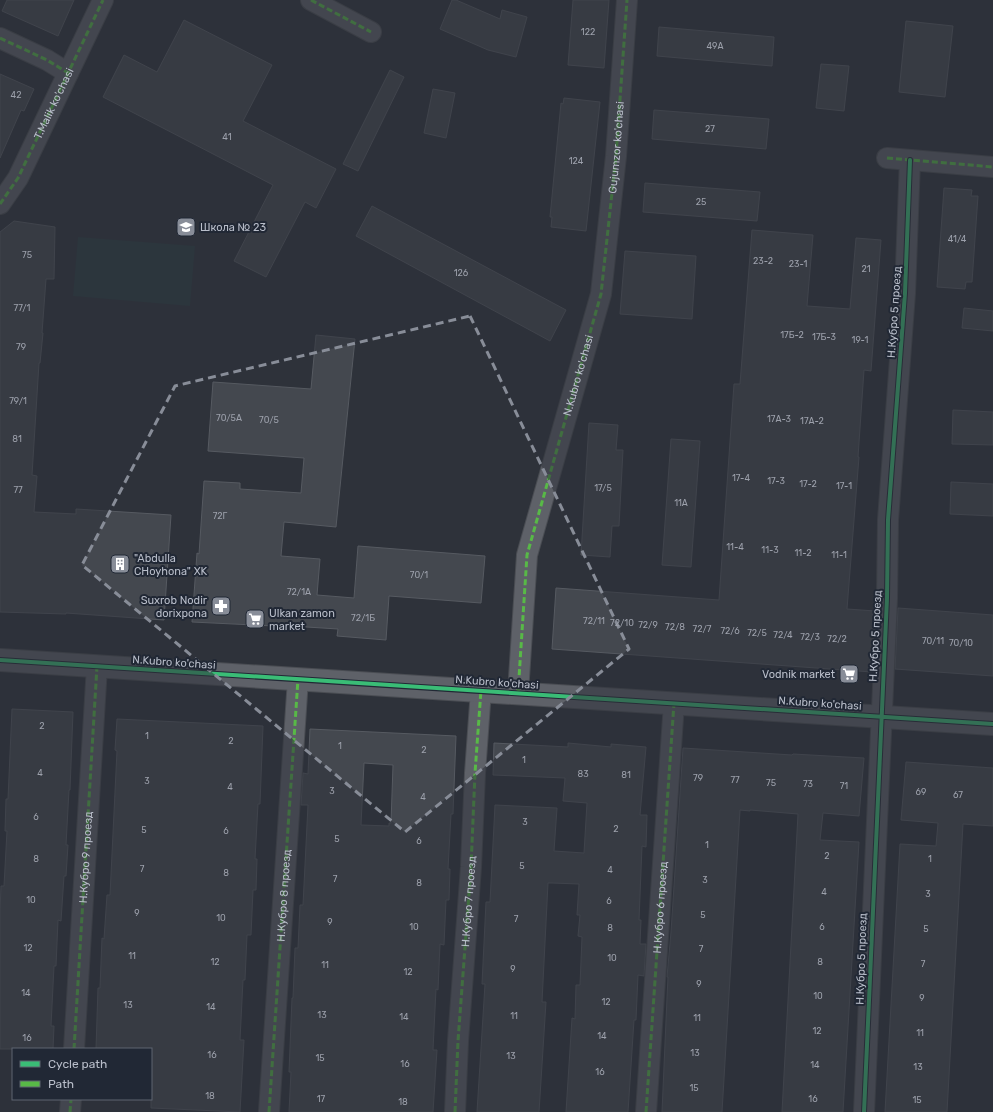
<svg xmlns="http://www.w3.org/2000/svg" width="993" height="1112" viewBox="0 0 993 1112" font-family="Rubik,sans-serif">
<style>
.green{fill:#2b3c41}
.building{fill:#44484f;stroke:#565a61;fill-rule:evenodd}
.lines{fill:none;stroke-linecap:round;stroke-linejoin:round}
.minor-casing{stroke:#4a4d53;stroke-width:22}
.tertiary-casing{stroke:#4a4d53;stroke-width:24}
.minor{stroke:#5e6168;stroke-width:20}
.tertiary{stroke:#5e6168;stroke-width:22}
.quiet{stroke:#58b947;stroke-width:3;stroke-dasharray:6 3;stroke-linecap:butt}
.cycleway-casing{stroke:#212835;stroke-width:6}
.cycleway{stroke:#3abd76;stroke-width:4}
.marked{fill:none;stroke:#888d98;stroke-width:3;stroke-dasharray:8 5;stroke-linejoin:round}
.labels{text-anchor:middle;stroke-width:4;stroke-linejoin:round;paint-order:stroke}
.number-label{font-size:9px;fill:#9ca0ab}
.street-label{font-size:11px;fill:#b9beca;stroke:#212835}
.poi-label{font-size:11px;fill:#b9beca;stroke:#212835;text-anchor:start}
</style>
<rect width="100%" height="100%" fill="#2e323a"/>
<path class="green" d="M 78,237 L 195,246 L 190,306 L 73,296 Z"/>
<path class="building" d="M 7,0 L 74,0 L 58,36 L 2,11 Z
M 452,0 L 456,0 L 500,19 L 502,10 L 527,17 L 516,57 L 488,50 L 440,29 Z
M 573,0 L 609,0 L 604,68 L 568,65 Z
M 184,20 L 272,65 L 243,121 L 336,169 L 316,208 L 305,202 L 266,277 L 234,261 L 273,185 L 103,97 L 124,55 L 157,72 Z
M 906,21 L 953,26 L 945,97 L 899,92 Z
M 659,27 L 774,37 L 772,66 L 657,56 Z
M 821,64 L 849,66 L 844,111 L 816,108 Z
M 390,70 L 404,77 L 358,171 L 343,164 Z
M 0,74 L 34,89 L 24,111 L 21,110 L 0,158 Z
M 433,89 L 455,93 L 446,138 L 424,133 Z
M 564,98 L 600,102 L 586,231 L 551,227 L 552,217 L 550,217 L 561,103 L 563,104 Z
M 654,110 L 769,119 L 766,149 L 652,139 Z
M 645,183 L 760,192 L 757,221 L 643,212 Z
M 944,188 L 972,190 L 971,196 L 978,196 L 972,282 L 966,282 L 965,289 L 937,287 Z
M 372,206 L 566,310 L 550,341 L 356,236 Z
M 14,221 L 55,227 L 54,279 L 46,279 L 42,333 L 43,333 L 40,363 L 39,363 L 32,475 L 37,476 L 34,512 L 76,514 L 76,509 L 171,515 L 164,620 L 66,613 L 66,614 L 0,612 L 0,232 Z
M 752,230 L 813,235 L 807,306 L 850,309 L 856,238 L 881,240 L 871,371 L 864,370 L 858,457 L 859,457 L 847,609 L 875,611 L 872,672 L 552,649 L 556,588 L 719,600 L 734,384 L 740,384 Z
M 625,251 L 696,256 L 692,319 L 620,314 Z
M 964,308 L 993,311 L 993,331 L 962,328 Z
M 316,335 L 355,339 L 336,527 L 284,522 L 281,556 L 320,559 L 317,595 L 354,598 L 358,546 L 485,556 L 481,603 L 389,596 L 386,640 L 337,636 L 338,629 L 275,625 L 274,626 L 192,622 L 197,553 L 199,554 L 204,481 L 240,483 L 240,489 L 301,493 L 304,458 L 208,451 L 213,382 L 311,389 Z
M 953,410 L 993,412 L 993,445 L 952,444 Z
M 589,423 L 618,425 L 616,450 L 623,450 L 619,526 L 612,526 L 610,557 L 581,555 Z
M 671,439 L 700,441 L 691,567 L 662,565 Z
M 951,482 L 993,484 L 993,516 L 950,514 Z
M 898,608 L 993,615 L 993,676 L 895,669 Z
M 12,709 L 73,712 L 70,790 L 69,790 L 66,845 L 68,845 L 66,876 L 64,876 L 61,921 L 58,920 L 56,966 L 54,966 L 51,1026 L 54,1026 L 53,1049 L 0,1049 L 0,911 L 1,886 L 4,886 L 7,831 L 5,831 L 6,799 L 8,799 Z
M 117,719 L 263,726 L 260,804 L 258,804 L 255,859 L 257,859 L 256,890 L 253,890 L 251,935 L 247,935 L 245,980 L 243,980 L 240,1040 L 244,1040 L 240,1112 L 151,1108 L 151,1049 L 96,1049 L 98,988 L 100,988 L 102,938 L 104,939 L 107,895 L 110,895 L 117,751 L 115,750 Z
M 310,729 L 456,736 L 453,814 L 451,814 L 448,869 L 450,869 L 449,900 L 446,900 L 444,945 L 440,944 L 438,990 L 436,989 L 433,1050 L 437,1050 L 433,1112 L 289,1112 L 291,1072 L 289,1072 L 292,998 L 293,998 L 295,948 L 298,948 L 300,905 L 303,905 L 308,805 L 301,805 L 303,773 L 308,774 ZM 364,763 L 393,765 L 391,823 L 389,823 L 389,826 L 361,825 Z
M 494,743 L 568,747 L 568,743 L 611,747 L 611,744 L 646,747 L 640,815 L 647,815 L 646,847 L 642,846 L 639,920 L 641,920 L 640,944 L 646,944 L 644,976 L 638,975 L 636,1020 L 634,1020 L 628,1112 L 566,1112 L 572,1018 L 575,1019 L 576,985 L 580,985 L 582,937 L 578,936 L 580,915 L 577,915 L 579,884 L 552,883 L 548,883 L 542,1002 L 546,1002 L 539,1112 L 477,1112 L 485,984 L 482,984 L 486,902 L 490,902 L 495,805 L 557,808 L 554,851 L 584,853 L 587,803 L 563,801 L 565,778 L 493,775 Z
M 683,748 L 792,755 L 793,754 L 864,758 L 859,816 L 823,813 L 820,840 L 859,842 L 843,1112 L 782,1112 L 798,814 L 750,810 L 750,811 L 740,810 L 722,1112 L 662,1112 L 667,998 L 668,977 L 667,977 L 671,932 Z
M 906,762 L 993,768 L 993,826 L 963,824 L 947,1112 L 885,1112 L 900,844 L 936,846 L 938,823 L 901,820 Z"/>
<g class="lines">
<defs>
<g id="minor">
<path d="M 311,0 L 371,32"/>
<path d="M 0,38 L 47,60 L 68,73"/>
<path d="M 887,158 L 993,167"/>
<path id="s1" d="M 0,204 L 18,178 L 103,0"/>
<path d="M 518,693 L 527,555 L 601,294 L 616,156 L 627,0"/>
<path id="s2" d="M 74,1049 L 97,666"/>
<path d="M 70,1112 L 71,1099"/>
<path d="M 269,1112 L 298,679"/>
<path id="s3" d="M 455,1112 L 458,1041 L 471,867 L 475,773 L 481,690"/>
<path id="s4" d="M 646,1112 L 674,703"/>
<path d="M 864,1112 L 887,598 L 888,520 L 905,293 L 910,160"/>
</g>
<path id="tertiary" d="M 0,660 L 993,724"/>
</defs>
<use href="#minor" class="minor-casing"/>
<use href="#tertiary" class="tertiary-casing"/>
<use href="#minor" class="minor"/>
<use href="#tertiary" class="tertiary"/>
<g class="quiet">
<path d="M 311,0 L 371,32"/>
<path d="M 0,38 L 47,60 L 68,73"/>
<path d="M 887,158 L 993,167"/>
<path d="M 0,204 L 18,178 L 103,0"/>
<path id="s5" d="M 518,693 L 527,555 L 601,294 L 616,156 L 627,0"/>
<path d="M 74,1049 L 97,666"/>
<path d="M 70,1112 L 71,1099"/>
<path id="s6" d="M 269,1112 L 298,679"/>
<path d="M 455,1112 L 458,1041 L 471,867 L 475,773 L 481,690"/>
<path d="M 646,1112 L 674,703"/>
</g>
<defs>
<path id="cycleway" d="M 0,660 L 993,724
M 864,1112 L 887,598 L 888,520 L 905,293 L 910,160"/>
</defs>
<use href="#cycleway" class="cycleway-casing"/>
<use href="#cycleway" class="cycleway"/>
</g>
<path d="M0 0H993V1112H0ZM 470,316 L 629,649 L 405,832 L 82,565 L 175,386 Z" fill="#2e323a" fill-opacity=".55" fill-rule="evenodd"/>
<path class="marked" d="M 470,316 L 629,649 L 405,832 L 82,565 L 175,386 Z"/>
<defs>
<symbol id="school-square" viewBox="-11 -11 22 22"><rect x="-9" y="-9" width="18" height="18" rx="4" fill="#888d98" stroke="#212835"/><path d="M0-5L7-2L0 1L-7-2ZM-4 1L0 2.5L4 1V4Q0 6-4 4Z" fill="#fff"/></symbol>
<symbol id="building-square" viewBox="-11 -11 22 22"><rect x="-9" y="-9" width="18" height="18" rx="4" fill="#888d98" stroke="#212835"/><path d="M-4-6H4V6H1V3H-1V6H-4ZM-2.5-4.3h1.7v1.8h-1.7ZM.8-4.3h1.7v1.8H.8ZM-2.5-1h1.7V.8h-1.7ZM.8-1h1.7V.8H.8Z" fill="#fff"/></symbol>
<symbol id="pharmacy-square" viewBox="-11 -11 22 22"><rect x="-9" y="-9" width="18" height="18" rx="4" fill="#888d98" stroke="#212835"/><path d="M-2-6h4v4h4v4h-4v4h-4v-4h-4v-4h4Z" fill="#fff"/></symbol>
<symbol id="supermarket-square" viewBox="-11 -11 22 22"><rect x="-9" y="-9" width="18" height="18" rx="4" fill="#888d98" stroke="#212835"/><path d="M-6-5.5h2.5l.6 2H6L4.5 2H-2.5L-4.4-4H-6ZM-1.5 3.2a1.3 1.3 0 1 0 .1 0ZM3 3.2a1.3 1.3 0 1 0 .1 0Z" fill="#fff"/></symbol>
</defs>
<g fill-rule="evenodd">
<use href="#school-square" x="175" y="216" width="22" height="22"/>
<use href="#building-square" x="109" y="553" width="22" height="22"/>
<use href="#pharmacy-square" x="210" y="595" width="22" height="22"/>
<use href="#supermarket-square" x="244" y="608" width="22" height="22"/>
<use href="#supermarket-square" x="838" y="663" width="22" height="22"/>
</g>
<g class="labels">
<g class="number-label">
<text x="588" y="35">122</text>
<text x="715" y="49">49А</text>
<text x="16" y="98">42</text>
<text x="710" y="132">27</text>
<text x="227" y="140">41</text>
<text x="576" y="164">124</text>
<text x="701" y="205">25</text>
<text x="957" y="242">41/4</text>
<text x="27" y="258">75</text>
<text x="763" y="264">23-2</text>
<text x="798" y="267">23-1</text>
<text x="866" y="272">21</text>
<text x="461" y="276">126</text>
<text x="22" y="311">77/1</text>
<text x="792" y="338">17Б-2</text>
<text x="824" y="340">17Б-3</text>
<text x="860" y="343">19-1</text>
<text x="21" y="350">79</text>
<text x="18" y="404">79/1</text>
<text x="229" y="421">70/5А</text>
<text x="779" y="422">17А-3</text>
<text x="269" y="423">70/5</text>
<text x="812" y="424">17А-2</text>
<text x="17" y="442">81</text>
<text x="741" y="481">17-4</text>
<text x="776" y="484">17-3</text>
<text x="808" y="487">17-2</text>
<text x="844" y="489">17-1</text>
<text x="603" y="491">17/5</text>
<text x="18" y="493">77</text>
<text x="681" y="506">11А</text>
<text x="220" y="519">72Г</text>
<text x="735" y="550">11-4</text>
<text x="770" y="553">11-3</text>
<text x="803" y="556">11-2</text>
<text x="839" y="558">11-1</text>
<text x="419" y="578">70/1</text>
<text x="299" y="595">72/1А</text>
<text x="363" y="621">72/1Б</text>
<text x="594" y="624">72/11</text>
<text x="622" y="626">72/10</text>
<text x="648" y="628">72/9</text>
<text x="675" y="630">72/8</text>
<text x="702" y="632">72/7</text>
<text x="730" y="634">72/6</text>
<text x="757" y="636">72/5</text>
<text x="783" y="638">72/4</text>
<text x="810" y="640">72/3</text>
<text x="837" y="642">72/2</text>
<text x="933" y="644">70/11</text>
<text x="961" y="646">70/10</text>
<text x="42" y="729">2</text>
<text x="147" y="739">1</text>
<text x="231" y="744">2</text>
<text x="340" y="749">1</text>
<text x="424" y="753">2</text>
<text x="524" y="763">1</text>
<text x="40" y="776">4</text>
<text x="583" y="777">83</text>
<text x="626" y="778">81</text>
<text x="698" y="781">79</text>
<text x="735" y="783">77</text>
<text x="147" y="784">3</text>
<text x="771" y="786">75</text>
<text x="808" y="787">73</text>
<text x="844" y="789">71</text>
<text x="230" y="790">4</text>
<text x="332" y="794">3</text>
<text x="921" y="795">69</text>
<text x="958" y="798">67</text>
<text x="423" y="800">4</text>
<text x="36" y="820">6</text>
<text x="525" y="825">3</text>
<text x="616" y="832">2</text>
<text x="144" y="833">5</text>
<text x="226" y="834">6</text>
<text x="337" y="842">5</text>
<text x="419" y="844">6</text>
<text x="707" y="848">1</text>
<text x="827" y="859">2</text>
<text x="36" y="862">8</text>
<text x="930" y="862">1</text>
<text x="522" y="869">5</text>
<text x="142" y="872">7</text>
<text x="610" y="873">4</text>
<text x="226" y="876">8</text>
<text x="335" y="882">7</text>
<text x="705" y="883">3</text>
<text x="419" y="886">8</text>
<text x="824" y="895">4</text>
<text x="928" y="897">3</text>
<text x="31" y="903">10</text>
<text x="609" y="904">6</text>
<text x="137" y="916">9</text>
<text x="703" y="918">5</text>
<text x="221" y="921">10</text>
<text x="516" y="922">7</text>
<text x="330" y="925">9</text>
<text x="414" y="930">10</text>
<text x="822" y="930">6</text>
<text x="610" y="931">8</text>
<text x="926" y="932">5</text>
<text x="28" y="951">12</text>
<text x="701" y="952">7</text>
<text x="132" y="959">11</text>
<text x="612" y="961">10</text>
<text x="215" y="965">12</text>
<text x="820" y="965">8</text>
<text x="923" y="967">7</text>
<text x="325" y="968">11</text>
<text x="513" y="972">9</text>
<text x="408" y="975">12</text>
<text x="699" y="987">9</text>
<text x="26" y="996">14</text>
<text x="818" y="999">10</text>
<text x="922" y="1001">9</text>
<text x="606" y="1005">12</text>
<text x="128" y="1008">13</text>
<text x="211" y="1010">14</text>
<text x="322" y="1018">13</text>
<text x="514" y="1019">11</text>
<text x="404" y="1020">14</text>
<text x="697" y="1021">11</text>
<text x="817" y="1034">12</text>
<text x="920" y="1036">11</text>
<text x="602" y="1039">14</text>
<text x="27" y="1041">16</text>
<text x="695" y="1056">13</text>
<text x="212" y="1058">16</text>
<text x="511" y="1059">13</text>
<text x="320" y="1061">15</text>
<text x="405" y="1067">16</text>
<text x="815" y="1068">14</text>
<text x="918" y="1070">13</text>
<text x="600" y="1075">16</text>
<text x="694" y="1091">15</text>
<text x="210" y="1099">18</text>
<text x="321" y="1102">17</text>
<text x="813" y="1102">16</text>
<text x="917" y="1103">15</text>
<text x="403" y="1105">18</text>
</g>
<g class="street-label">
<text dy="4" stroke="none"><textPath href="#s1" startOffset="114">T.Malik ko'chasi</textPath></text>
<text dy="4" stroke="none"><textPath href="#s5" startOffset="557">Gujumzor ko'chasi</textPath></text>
<text transform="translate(894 312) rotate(-86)" y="4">Н.Кубро 5 проезд</text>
<text dy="4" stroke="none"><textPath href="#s5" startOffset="325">N.Kubro ko'chasi</textPath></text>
<text transform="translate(875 636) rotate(-87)" y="4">Н.Кубро 5 проезд</text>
<text transform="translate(174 662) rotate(4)" y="4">N.Kubro ko'chasi</text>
<text transform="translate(497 682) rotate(4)" y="4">N.Kubro ko'chasi</text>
<text transform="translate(820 703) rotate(4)" y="4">N.Kubro ko'chasi</text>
<text dy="4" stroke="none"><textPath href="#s2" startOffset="192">Н.Кубро 9 проезд</textPath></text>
<text dy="4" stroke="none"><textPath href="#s6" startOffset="217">Н.Кубро 8 проезд</textPath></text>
<text dy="4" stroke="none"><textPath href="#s3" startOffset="211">Н.Кубро 7 проезд</textPath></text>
<text dy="4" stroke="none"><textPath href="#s4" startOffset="205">Н.Кубро 6 проезд</textPath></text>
<text transform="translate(861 959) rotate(-88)" y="4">Н.Кубро 5 проезд</text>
</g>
<g class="poi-label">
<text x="200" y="231">Школа № 23</text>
<text x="134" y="562">"Abdulla<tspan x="134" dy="13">CHoyhona" XK</tspan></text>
<text x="207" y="604" text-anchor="end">Suxrob Nodir<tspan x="207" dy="13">dorixpona</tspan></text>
<text x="269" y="617">Ulkan zamon<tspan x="269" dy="13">market</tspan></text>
<text x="835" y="678" text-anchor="end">Vodnik market</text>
</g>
</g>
<rect x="12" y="1048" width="140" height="52" fill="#212835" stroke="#5e6471"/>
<rect x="20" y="1061" width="20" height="6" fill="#3abd76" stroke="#5e6471"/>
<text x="48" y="1068" font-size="12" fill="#b9beca">Cycle path</text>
<rect x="20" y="1081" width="20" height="6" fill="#58b947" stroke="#5e6471"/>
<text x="48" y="1088" font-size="12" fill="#b9beca">Path</text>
</svg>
